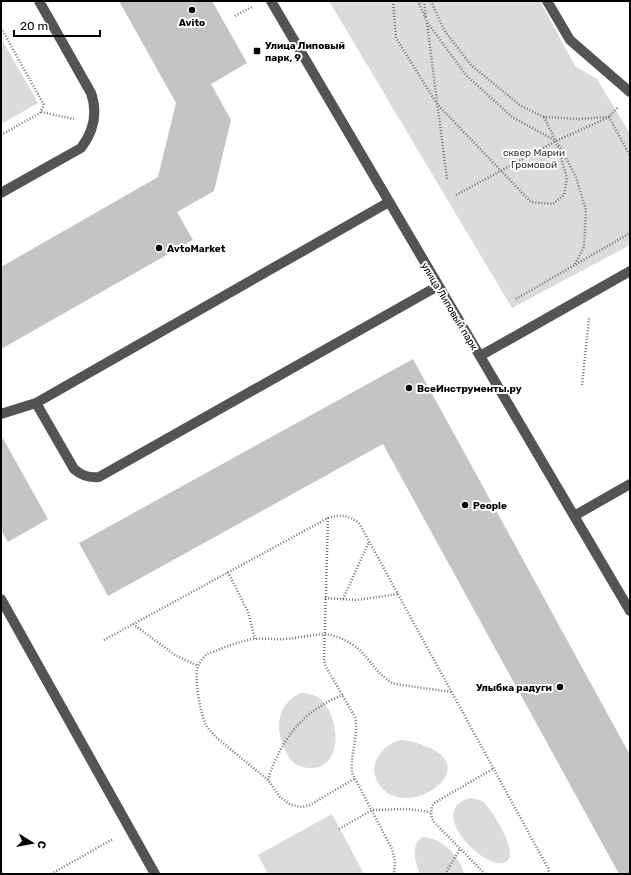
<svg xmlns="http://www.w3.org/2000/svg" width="631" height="875" viewBox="0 0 631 875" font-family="Rubik,sans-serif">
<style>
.green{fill:#dbdbdb}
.building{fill:#c4c4c4}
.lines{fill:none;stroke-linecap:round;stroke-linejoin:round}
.path{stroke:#767676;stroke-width:2.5;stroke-dasharray:1 2;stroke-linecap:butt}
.minor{stroke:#545454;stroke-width:10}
.poi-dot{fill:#000;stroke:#fff;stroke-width:1.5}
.labels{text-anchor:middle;stroke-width:4;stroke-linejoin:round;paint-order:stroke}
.poi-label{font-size:10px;font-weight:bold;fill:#000;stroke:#fff;text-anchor:start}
.park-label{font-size:10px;fill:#323232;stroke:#fff}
.street-label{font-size:10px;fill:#000;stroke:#fff}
</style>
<rect width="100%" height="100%" fill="#fff"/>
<path class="green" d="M 329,1 L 540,1 L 575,66 L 597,79 L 630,134 L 630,245 L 512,308 Z
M 1,38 L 38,103 L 1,124 Z
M 300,693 C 306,693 312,694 318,697 C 340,713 346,770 308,768 C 299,767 293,764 288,756 C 275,733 274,707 300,693 Z
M 401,740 C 414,741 425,745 436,751 C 477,777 398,823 377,781 C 368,762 383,744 401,740 Z
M 470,798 C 474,799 478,799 482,801 C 491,807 524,859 503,863 C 482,868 425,810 470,798 Z
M 332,814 L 364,874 L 268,874 L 258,855 Z
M 423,837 C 442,838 460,856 464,874 L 420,874 C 415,863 410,843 423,837 Z"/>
<path class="building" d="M 119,1 L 212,1 L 247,63 L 211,84 L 231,120 L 214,191 L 177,212 L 193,240 L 1,349 L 1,267 L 158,177 L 176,103 Z
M 413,359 L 630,755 L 630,874 L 619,874 L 383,444 L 108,596 L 79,543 Z
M 1,435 L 48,519 L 8,542 L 1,530 Z"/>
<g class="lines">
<path class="path" d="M 393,1 L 396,38 L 437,104 L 531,202 L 553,204 L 564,195 L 567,178 L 556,141 L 512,117 L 466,75 L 427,22 L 418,1
M 424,1 L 426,18
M 431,1 L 444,30 L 471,65 L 521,106 L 544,117 L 579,119 L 609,117 L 630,156
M 235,16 L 252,7
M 427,23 L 447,179
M 1,28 L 44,105 L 40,113 L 1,135
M 41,112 L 74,119
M 544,117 L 556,141
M 559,145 L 576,177 L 586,210 L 584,247 L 575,264
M 456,195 L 556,141 L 609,117 L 618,107
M 516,299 L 630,233
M 582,385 L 589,318
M 328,518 L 324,660 L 326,667 L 355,717 C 359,736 350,754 352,773 L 392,849 L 395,861 L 394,874
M 228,572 L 248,612 L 255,639
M 325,598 L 357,600 L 398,594
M 343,599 L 369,542
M 133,624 L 175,655 L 198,666
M 104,640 L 328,518 C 340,514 348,515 359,523 L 548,868 L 549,874
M 354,779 L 310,805 L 302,807 L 291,805 L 280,797 L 268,780 L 217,738 C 212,733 208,729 205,723 C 200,711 195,682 197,670 C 198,663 203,658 207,654 C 221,649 234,643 248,640 C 260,637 273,640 285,639 C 313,637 326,627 353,645 C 370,656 375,675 395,684 L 451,692
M 268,780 C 277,750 294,722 321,706 C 328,701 336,698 343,695
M 339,829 L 372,810 L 408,809 L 430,812
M 51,874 L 113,839
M 445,874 L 460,849
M 485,874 L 435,823 C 430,817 430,810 434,803 L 493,769"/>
<path class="minor" d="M 271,1 L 630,611
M 547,1 L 570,40 L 630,92
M 1,193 L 81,148 C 94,131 98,113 91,93 L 39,1
M 480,356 L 630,271
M 36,403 L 74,469 C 82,476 89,478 99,477 L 438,286
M 1,414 L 36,403 L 389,202
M 574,516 L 630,484
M 1,599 L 155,874"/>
</g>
<g class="poi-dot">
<circle cx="192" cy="10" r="4"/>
<rect x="253" y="47" width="8" height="8" rx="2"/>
<circle cx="159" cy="248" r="4"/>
<circle cx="409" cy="388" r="4"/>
<circle cx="465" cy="505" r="4"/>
<circle cx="560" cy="687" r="4"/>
</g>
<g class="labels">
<g class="poi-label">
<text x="192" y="26" text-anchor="middle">Avito</text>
<text x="265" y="49">Улица Липовый<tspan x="265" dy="12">парк, 9</tspan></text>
<text x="167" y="252">AvtoMarket</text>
<text x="417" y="392">ВсеИнструменты.ру</text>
<text x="473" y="509">People</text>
<text x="552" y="691" text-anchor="end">Улыбка радуги</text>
</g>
<g class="park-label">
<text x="534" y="156">сквер Марии<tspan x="534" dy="12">Громовой</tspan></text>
</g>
<g class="street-label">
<text transform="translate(450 306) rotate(59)" y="4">улица Липовый парк</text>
</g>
</g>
<rect width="631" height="875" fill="none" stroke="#000000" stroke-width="4"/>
<g transform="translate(32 843) rotate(101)" stroke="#ffffff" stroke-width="3" paint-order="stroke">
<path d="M0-3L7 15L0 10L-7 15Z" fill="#000000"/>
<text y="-6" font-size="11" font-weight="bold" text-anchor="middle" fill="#000000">С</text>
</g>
<path d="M14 30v6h86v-6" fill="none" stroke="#000000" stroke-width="2"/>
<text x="20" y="30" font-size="12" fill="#000000" stroke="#ffffff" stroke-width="3" paint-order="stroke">20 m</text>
</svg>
